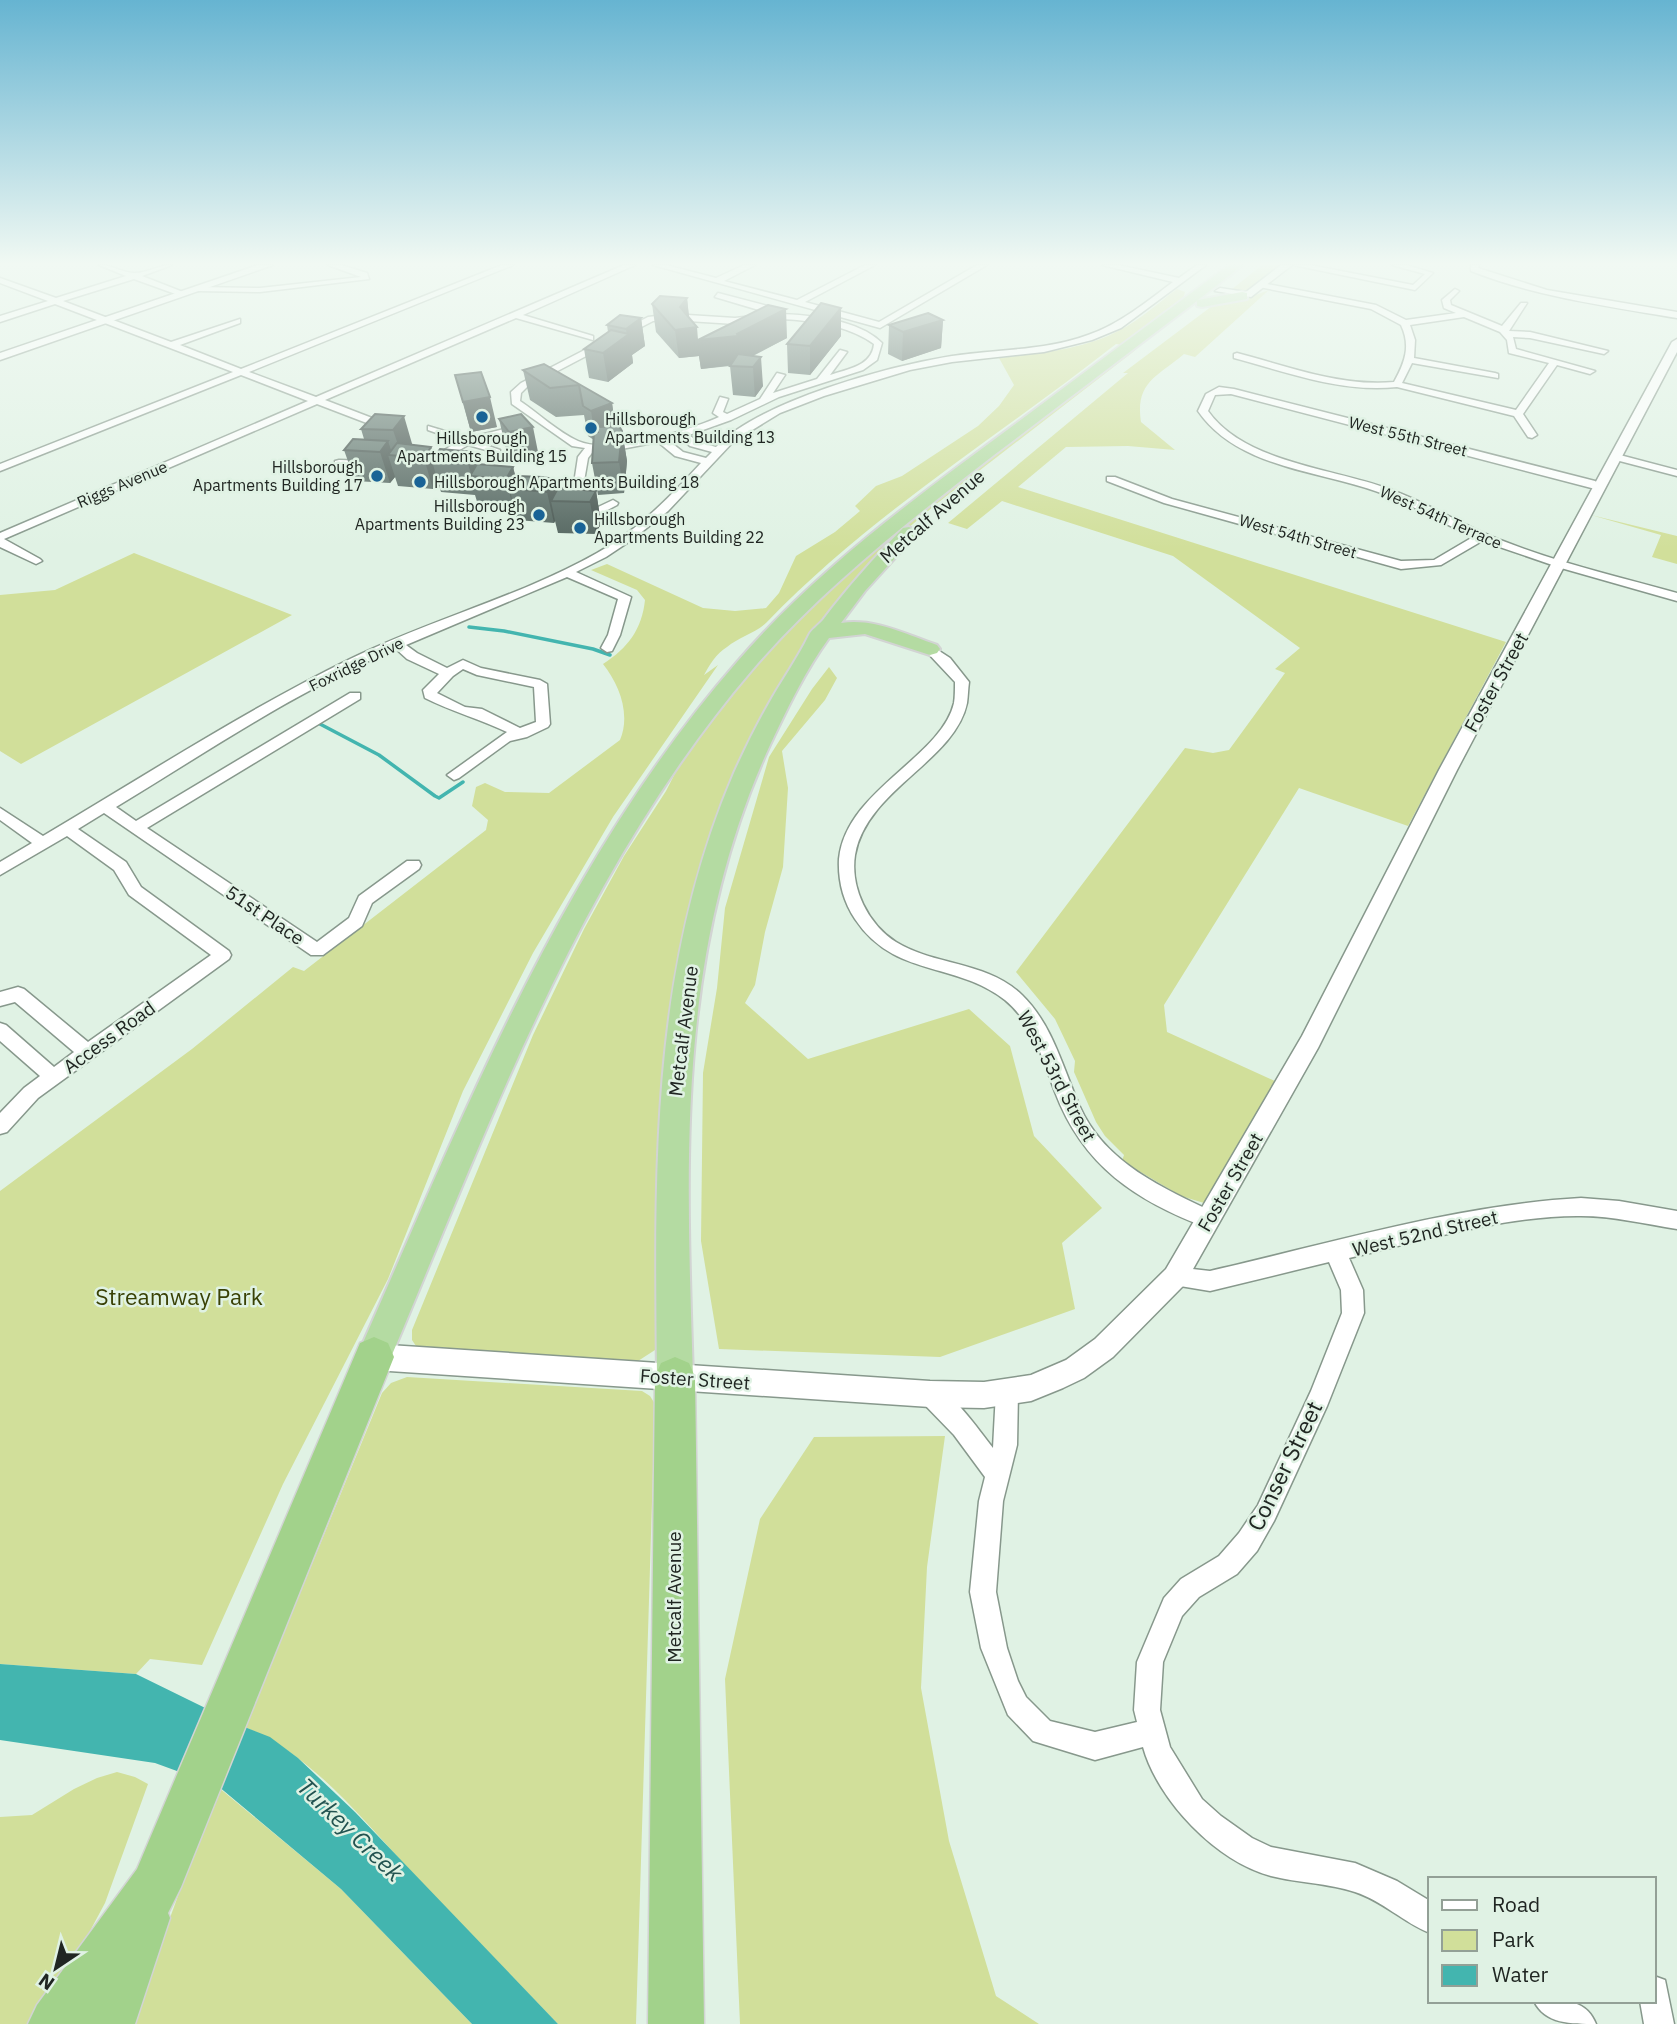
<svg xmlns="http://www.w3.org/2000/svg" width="1677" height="2024" viewBox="0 0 1677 2024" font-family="'IBM Plex Sans',sans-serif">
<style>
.green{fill:#d1df9a}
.water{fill:#43b5af}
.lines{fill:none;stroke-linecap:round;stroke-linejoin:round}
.stream{stroke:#43b5af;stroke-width:3.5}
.minor-casing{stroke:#87988c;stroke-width:3}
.tertiary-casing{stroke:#87988c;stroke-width:3}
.trunk-casing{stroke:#d2d4d3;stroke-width:4}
.motorway-casing{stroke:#d2d4d3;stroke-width:3}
.minor{fill:#fff;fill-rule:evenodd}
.tertiary{fill:#fff;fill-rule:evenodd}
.trunk{fill:#b4dba2;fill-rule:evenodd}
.motorway{fill:#a2d28b;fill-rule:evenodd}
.wall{fill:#53655f}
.shaded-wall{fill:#44524d}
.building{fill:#61756e;stroke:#44524d;stroke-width:2}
.poi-dot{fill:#196396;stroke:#e0f2e4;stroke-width:2.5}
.labels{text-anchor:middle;stroke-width:5;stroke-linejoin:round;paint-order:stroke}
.far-poi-label{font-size:16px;fill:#202622;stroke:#e0f2e4;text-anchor:start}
.far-street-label{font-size:16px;fill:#202622;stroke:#e0f2e4}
.street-label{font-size:19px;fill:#202622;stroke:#e0f2e4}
.near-park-label{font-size:23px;fill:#394105;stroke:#e0f2e4}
.near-street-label{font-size:23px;fill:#202622;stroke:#e0f2e4}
.near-water-label{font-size:24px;font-style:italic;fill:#225350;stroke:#e0f2e4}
</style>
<rect width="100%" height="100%" fill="#e0f2e4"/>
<path class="green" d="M 1262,265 L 1283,265 L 1249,293 L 1231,290 Z
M 1177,289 L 1185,292 L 1183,299 L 1122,345 L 1116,344 C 999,436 871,514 767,622 C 756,633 739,637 727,647 C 716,654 710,664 704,675 L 718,665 L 613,817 L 533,953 L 463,1091 L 388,1279 L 283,1484 L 202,1665 L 150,1659 L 136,1674 L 0,1664 L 0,1191 L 192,1049 L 293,967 L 304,971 L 486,830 L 488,820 L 472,806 L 476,787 L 485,783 L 505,792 L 549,793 L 620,740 C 631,714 619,684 603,664 C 628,648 642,629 645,600 L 637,590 L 591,570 L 607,564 L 703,608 L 735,611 L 766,608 L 779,593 L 796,556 L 835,532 L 860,511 L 855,506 L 876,486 L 902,476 L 978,426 L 999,406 L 1014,385 L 999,358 C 1039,353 1083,350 1120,330 C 1140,320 1158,303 1177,289 Z
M 1269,290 L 1195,357 L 1184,354 C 1157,377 1135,382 1141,422 L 1175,450 L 1128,446 L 1066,447 L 1018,487 L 1506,642 L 1408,826 L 1299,788 L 1164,1005 L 1167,1032 L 1277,1082 L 1214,1198 L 1204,1203 L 1181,1196 L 1122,1161 L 1124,1155 L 1105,1136 L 1096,1122 L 1074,1072 L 1075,1061 L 1055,1019 L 1016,972 L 1185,748 L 1213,753 L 1229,750 L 1285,673 L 1275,669 L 1300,648 L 1173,556 L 1002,501 L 967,529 L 948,523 L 1128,373 L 1123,373 L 1216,303 L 1250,297 Z
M 1148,336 L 1150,337 L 1133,352 L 935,505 L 906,530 L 857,578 L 713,832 L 661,1340 L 655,1350 L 638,1361 L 416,1346 L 412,1340 L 412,1330 L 533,1035 L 584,929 L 624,856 L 666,791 L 688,748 L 769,648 L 873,547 Z
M 1591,515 L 1677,536 L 1677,564 L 1652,557 L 1661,535 Z
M 134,553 L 292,615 L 21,764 L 0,751 L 0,595 L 55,590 Z
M 829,667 L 837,678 L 825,700 L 782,751 L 788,788 L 783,867 L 765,932 L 755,985 L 745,1003 L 808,1059 L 969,1009 L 1010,1046 L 1034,1136 L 1102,1208 L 1062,1243 L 1075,1309 L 940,1357 L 719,1349 L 701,1241 L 703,1073 L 717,988 L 725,908 L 769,757 L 812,689 Z
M 407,1377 L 642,1391 L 650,1396 L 655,1404 L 636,2024 L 558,2024 C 509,1973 459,1922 410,1870 C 361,1818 311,1753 242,1726 L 269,1669 L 382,1393 L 391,1383 Z
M 945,1436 L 927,1567 L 921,1688 L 949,1841 L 996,1996 L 1039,2024 L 740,2024 L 725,1679 L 760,1519 L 814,1437 Z
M 117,1772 L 135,1777 L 148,1784 L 105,1903 L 75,1959 L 33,2024 L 0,2024 L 0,1817 L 32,1815 L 74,1789 L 97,1778 Z
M 218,1787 L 341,1889 L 472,2024 L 131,2024 Z"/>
<path class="water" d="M 0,1664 L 136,1674 L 242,1726 L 270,1737 L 298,1758 L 355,1812 L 558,2024 L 472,2024 L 341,1889 L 218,1786 L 155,1763 L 0,1740 Z"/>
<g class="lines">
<path class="stream" d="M 469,627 L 504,631 L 593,649 L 610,655
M 320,724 L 379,755 L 435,796 L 439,798 L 463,782"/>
<defs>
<path id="minor" d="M 99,265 C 112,265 121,272 133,273 C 145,274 159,265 172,265 L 142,276 L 188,294 L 181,296 L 134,279 L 63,301 L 171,342 L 240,319 L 240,323 L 180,345 L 241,369 L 502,265 L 513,265 L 249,372 L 316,397 L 624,265 L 635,265 L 523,315 L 593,336 L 593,340 L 516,318 L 325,400 L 393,426 L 393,430 L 385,430 L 317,404 L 4,539 L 40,559 L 42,561 L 36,564 L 0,547 L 0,533 L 308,401 L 241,375 L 0,471 L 0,464 L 233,372 L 55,304 L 0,322 L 0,316 L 48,301 L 0,283 L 0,278 L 56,298 L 126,276 Z
M 328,265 L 341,265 L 367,273 L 369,279 L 260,292 L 198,291 L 194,289 L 198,287 L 260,288 L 361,277 Z
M 653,265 L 666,265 L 716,278 L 744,265 L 755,265 L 724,281 L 797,300 L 865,265 L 875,265 L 805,302 L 879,322 L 977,265 L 987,265 L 880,328 Z
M 1102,265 L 1118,265 L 1179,278 L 1197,265 L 1206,265 L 1121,328 L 1092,340 L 1044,352 L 952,362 L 910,370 L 824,396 L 780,413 L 733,442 L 668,511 L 633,539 L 606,557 L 576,572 L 631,597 L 620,635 L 612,651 L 607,652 L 601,648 L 608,635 L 618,599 L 567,577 L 406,645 L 417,653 L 447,668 L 463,660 L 481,668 L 540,680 L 547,684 L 550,724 L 548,727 L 527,737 L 510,741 L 459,778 L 454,780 L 447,775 L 507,732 C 480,719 453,712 425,698 L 423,690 L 439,674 L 407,659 L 396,649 C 297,690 207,752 116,807 L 136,821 L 350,693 L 360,693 L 360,699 L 147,828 L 317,942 L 349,918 L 359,896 L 407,861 L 419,861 L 421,865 L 419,869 L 372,903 L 362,926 L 323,955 L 311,955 L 104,813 L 78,829 L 126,862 L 141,887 L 229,951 L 231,955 L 229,959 L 38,1098 L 7,1132 L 0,1134 L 0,1113 L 24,1088 L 40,1076 L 0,1041 L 0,1023 L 6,1025 L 54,1067 L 74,1052 L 15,1002 L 0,1006 L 0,992 L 18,987 L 24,989 L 88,1042 L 211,955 L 129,895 L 114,870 L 67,836 L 0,875 L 0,862 L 32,843 L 0,820 L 0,808 L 43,836 C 143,777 244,711 350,659 C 429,620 519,597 597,553 C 638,530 670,497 701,463 L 675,456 L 658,442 L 611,451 L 595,449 L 588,458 L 582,493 L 568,500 L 556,499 L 556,495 L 573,490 L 578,457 L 585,448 L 572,446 L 512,404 L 511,392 L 521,383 L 648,317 L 672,314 L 735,318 L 772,314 L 715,297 L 718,293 L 775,308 L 780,314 C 812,315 859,320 882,343 L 877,360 L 863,370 L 779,397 L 731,420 L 689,435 L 698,442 L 716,447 C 760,401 889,366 952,356 C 997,349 1045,351 1088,335 C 1120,324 1146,302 1173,282 ZM 779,319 C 810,320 848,325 874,344 C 872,366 848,369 830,375 L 847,352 L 840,350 L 817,379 L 773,393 L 785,375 L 777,373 L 760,399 L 727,414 L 723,412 L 728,399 L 720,397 L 713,413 L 719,417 C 687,431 610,455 578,441 C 558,432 538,413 520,401 L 521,393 L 527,387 L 653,321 L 672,320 L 735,324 ZM 679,437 L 690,446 L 712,452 L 706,458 L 683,452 L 668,440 ZM 463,669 L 477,675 L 534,687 L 536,722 L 520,728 L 482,709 L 465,707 L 437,693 L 453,676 Z
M 1293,265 L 1310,265 L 1413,285 L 1425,274 L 1392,265 L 1406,265 L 1433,273 L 1415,290 Z
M 1471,265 L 1479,265 L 1478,268 L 1547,290 L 1677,312 L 1677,318 C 1607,306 1537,297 1471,271 Z
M 1262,283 L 1376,305 L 1406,320 L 1456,313 L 1444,308 L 1442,300 L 1455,289 L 1459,291 L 1450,300 L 1451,305 L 1502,326 L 1521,303 L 1527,303 L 1509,331 L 1530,332 L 1608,351 L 1604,354 L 1530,338 L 1513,337 L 1516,349 L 1595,371 L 1590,374 L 1557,365 L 1523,414 L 1537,435 L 1532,438 L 1528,437 L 1514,416 L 1397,387 C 1341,393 1287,372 1234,358 L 1234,354 L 1237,353 C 1288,366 1340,387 1394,382 C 1405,362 1411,346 1401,325 L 1371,309 L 1259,287 ZM 1464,317 L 1500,332 L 1507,340 L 1509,353 L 1549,363 L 1516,410 L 1402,383 L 1412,363 L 1498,378 L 1498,374 L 1495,373 L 1414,358 L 1415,340 L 1410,325 Z
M 1219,387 L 1234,389 L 1595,481 L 1603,487 L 1603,491 L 1231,394 L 1215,395 L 1208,411 C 1244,462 1330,468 1386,488 C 1427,502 1463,526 1503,541 C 1559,563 1619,577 1677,593 L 1677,601 L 1561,568 L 1482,541 L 1441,565 L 1401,569 L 1164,503 L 1107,481 L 1107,477 L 1115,477 L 1172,499 L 1401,561 L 1434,560 L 1473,537 C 1442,523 1413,505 1381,493 C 1320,470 1238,469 1198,411 L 1206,394 Z
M 524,424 L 529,427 L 528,429 L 477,442 L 500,450 L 500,454 L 468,445 L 446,458 L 437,467 L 428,465 L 438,454 L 459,441 L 428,430 L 428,426 L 468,438 Z
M 1616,454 L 1677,470 L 1677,476 L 1612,459 L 1612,455 Z
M 339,460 L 370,461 L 375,464 L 370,467 L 335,465 L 335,461 Z
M 613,500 L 618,503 L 617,505 L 598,515 L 572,509 L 577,506 L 596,508 Z
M 930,645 L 950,658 L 969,682 C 968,689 968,696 967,703 C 955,761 866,790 855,855 C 850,888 868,924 896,942 C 935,966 987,961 1022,995 C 1053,1025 1063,1069 1080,1107 C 1105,1163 1163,1188 1215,1213 L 1218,1219 L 1215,1225 L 1208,1228 C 1136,1201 1083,1166 1055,1092 C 1043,1060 1033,1023 1005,1000 C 955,961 894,978 855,919 C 843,901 838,880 839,859 C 846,790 941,758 954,703 C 955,697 955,689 955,682 L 924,649 Z
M 1581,1198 L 1619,1201 L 1677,1211 L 1677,1229 C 1645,1224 1613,1216 1581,1216 C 1508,1215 1421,1241 1349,1258 L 1363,1290 L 1364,1313 L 1327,1406 L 1274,1521 L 1257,1551 L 1237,1574 L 1199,1597 L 1182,1616 L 1163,1662 L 1160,1710 L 1170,1747 L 1202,1799 L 1221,1816 L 1252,1838 L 1271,1847 L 1355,1863 L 1397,1881 L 1430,1901 L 1430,1933 C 1404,1923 1383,1901 1355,1892 C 1328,1883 1298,1883 1271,1876 C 1217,1862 1158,1801 1143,1747 L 1095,1760 L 1033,1741 L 1008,1715 L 981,1648 L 970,1592 L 979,1501 L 985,1477 L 954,1435 L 922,1402 L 919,1394 L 922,1386 L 930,1383 C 953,1392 977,1428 993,1448 L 996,1392 L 999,1384 L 1007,1381 L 1015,1384 L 1018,1392 L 1017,1445 L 1003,1501 L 996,1592 L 1007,1648 L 1018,1681 L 1026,1697 L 1050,1721 L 1095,1732 L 1137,1722 L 1134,1710 L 1137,1662 L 1164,1598 L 1181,1579 L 1219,1556 L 1239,1533 L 1258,1505 L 1311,1391 L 1342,1313 L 1341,1290 L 1329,1262 L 1210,1291 L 1168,1284 L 1165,1277 L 1168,1270 L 1175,1267 L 1210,1271 C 1332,1243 1456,1205 1581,1198 Z
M 1654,1976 L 1665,1980 L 1674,2024 L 1644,2024 L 1640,2001 L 1654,2001 Z
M 1534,2001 C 1559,2001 1585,1996 1596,2024 C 1571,2024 1545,2024 1534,2001 Z"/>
<path id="tertiary" d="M 258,265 L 273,265 L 0,360 L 0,353 Z
M 1281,265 L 1292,265 L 1251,297 L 1215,291 L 1220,288 L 1246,292 Z
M 1677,339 L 1677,352 L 1457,770 L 1318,1048 L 1184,1285 L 1113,1357 L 1084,1378 L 1063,1388 L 1031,1401 L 984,1408 L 930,1407 L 374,1370 L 365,1366 L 361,1357 L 365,1348 L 374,1344 L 930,1381 L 984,1382 L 1031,1375 L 1066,1360 L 1095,1339 L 1166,1269 L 1302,1036 L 1439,770 L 1672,342 Z"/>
<path id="trunk" d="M 1229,265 L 1243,265 L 1198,300 L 1242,292 L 1247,293 L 1247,299 L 1202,307 L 1197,306 L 1197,301 C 1129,352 1062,404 994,455 C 909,521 822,588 752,670 C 579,872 488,1128 386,1369 L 374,1374 L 362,1369 L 356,1357 L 362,1345 C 467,1107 564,860 737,662 C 817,569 919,495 1018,422 C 1088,370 1158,317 1229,265 Z
M 909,527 L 918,532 L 915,536 L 865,591 L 841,623 C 875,618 905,634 937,645 L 940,649 L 937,653 L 930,655 L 865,634 L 829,638 C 805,671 787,709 770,745 C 676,950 686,1158 693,1377 L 688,1390 L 675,1395 L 662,1390 L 657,1377 C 655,1169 650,969 734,773 C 744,751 755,728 767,707 C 780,683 798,658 809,635 C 812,629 819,625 823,620 C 848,587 874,558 903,528 Z"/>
<path id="motorway" d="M 374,1337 L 388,1343 L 394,1357 L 181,1887 L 168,1913 L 170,1918 L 135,2024 L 28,2024 L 37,2005 L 137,1869 L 360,1343 Z
M 675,1357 L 689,1363 L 695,1377 L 704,2024 L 648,2024 L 655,1377 L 661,1363 Z"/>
</defs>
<use href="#minor" class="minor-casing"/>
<use href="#tertiary" class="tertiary-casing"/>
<use href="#trunk" class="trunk-casing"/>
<use href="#motorway" class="motorway-casing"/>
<use href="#minor" class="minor"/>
<use href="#tertiary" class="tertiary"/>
<use href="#trunk" class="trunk"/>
<use href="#motorway" class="motorway"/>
</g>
<path class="wall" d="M 687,298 L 689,319 L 698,340 L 787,338 L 753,356 L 763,386 L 755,397 L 733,395 L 730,366 L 701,369 L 699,356 L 679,358 L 656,332 L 652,304 Z
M 841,308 L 841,336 L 810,375 L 788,373 L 787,344 Z
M 641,318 L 645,346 L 632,355 L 633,363 L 608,382 L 589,378 L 584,349 L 608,332 L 607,325 Z
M 943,320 L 941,348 L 902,361 L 888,354 L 889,325 Z
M 544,364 L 612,403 L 615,426 L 622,431 L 627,461 L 624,493 L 598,495 L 592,463 L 594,440 L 588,436 L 584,415 L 556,417 L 530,400 L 523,370 Z
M 455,375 L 497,427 L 471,432 Z
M 375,414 L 413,445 L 431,447 L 434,457 L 479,464 L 513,467 L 516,478 L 554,479 L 556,491 L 596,491 L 601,523 L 596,534 L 558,533 L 555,521 L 554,523 L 517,520 L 515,510 L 514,511 L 479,508 L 475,495 L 441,492 L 438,482 L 433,489 L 398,486 L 395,477 L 390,483 L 355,481 L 344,450 L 364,439 L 361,429 Z
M 499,419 L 539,457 L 517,462 L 506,449 Z"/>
<path class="shaded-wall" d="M 687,298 L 690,325 L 697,327 L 698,340 L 737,334 L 786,309 L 787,338 L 740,362 L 740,364 L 701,369 L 699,356 L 679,358 L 675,330 L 680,307 Z
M 841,308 L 841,336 L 810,375 L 810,346 Z
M 641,318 L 645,346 L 632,355 L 633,363 L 608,382 L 603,353 L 627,336 L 626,329 Z
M 943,320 L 941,348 L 902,361 L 903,332 Z
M 761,357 L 763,386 L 755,397 L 753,367 Z
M 490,397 L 497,427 L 471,432 L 463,402 Z
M 612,403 L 616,433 L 596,441 L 591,411 Z
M 404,416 L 413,447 L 402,456 L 393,430 Z
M 533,427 L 539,457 L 517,462 L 509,432 Z
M 622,431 L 627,461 L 624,493 L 619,462 Z
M 388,441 L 393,456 L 388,455 L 395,477 L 390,483 L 380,452 Z
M 431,447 L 435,461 L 432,461 L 438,482 L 433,489 L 424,458 Z
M 476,452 L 482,477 L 472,477 L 468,464 Z
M 513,467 L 518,489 L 510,489 L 514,511 L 506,479 Z
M 554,479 L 558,501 L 551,501 L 555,521 L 554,523 L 547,492 Z
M 596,491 L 601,523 L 596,534 L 590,502 Z"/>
<path class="building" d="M 660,296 L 687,298 L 680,307 L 697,327 L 675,330 L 652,304 Z
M 821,303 L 841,308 L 810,346 L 787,344 Z
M 768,305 L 786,309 L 737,334 L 738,336 L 698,340 Z
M 928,313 L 943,320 L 903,332 L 889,325 Z
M 620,315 L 641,318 L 626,329 L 607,325 Z
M 611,330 L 629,334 L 603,353 L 584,349 Z
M 738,354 L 761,357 L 753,367 L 730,366 Z
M 544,364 L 612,403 L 591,411 L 583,406 L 579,385 L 550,388 L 523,370 Z
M 481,372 L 490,397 L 463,402 L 455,375 Z
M 375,414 L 404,416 L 393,430 L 361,429 Z
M 521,414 L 533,427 L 509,432 L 499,419 Z
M 619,426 L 622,431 L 619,462 L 592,463 L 594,432 L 598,432 L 598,427 Z
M 353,439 L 388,441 L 380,452 L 344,450 Z
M 397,443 L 431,447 L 424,458 L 388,455 Z
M 440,449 L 476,452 L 468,464 L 432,461 Z
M 477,464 L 513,467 L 506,479 L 470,476 Z
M 517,476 L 542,477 L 554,479 L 547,492 L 510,489 Z
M 558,488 L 596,491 L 590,502 L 551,501 Z"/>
<linearGradient id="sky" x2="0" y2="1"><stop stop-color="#66b4d1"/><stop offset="0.48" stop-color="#f1f9f3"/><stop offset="1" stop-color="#f1f9f3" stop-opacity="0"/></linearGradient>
<rect width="1677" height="549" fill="url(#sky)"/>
<g class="poi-dot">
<circle cx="482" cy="417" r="7"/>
<circle cx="591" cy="428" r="7"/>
<circle cx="377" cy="476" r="7"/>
<circle cx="420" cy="482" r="7"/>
<circle cx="539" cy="515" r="7"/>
<circle cx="580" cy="528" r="7"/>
</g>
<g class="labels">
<g class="far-poi-label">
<text x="605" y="425">Hillsborough<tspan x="605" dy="18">Apartments Building 13</tspan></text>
<text x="482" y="444" text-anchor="middle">Hillsborough<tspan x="482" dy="18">Apartments Building 15</tspan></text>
<text x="363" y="473" text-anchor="end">Hillsborough<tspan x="363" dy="18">Apartments Building 17</tspan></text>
<text x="434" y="488">Hillsborough Apartments Building 18</text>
<text x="525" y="512" text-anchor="end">Hillsborough<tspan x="525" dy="18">Apartments Building 23</tspan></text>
<text x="594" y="525">Hillsborough<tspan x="594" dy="18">Apartments Building 22</tspan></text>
</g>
<g class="far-street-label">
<text transform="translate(1408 436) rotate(14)" y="6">West 55th Street</text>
<text transform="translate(122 484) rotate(-23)" y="6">Riggs Avenue</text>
<text transform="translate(1441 517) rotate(24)" y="6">West 54th Terrace</text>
<text transform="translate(1298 536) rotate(16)" y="6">West 54th Street</text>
<text transform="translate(356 664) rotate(-26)" y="6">Foxridge Drive</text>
</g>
<g class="street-label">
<text transform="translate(932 516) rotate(-41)" y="7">Metcalf Avenue</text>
<text transform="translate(1496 682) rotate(-61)" y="7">Foster Street</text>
<text transform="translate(265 915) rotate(34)" y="7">51st Place</text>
<text transform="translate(683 1031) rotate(-83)" y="7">Metcalf Avenue</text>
<text transform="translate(109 1037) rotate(-36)" y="7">Access Road</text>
<text transform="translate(1057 1076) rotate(62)" y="7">West 53rd Street</text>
<text transform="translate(1230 1182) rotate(-60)" y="7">Foster Street</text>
<text transform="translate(1425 1233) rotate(-13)" y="7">West 52nd Street</text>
<text transform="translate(695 1379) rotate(4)" y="7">Foster Street</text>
<text transform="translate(674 1597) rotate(-90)" y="7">Metcalf Avenue</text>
</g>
<g class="near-park-label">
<text x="179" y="1305">Streamway Park</text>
</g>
<g class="near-street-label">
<text transform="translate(1285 1466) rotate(-64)" y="8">Conser Street</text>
</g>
<g class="near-water-label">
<text transform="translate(350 1830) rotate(44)" y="8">Turkey Creek</text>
</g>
</g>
<rect x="1428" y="1877" width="228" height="126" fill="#e0f2e4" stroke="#93a096" stroke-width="2"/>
<rect x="1442" y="1900" width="35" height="10" fill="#ffffff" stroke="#93a096" stroke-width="2"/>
<text x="1492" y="1912" font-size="21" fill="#202622">Road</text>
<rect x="1442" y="1930" width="35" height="21" fill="#d1df9a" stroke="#93a096" stroke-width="2"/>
<text x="1492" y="1947" font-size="21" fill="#202622">Park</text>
<rect x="1442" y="1965" width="35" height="21" fill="#43b5af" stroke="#93a096" stroke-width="2"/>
<text x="1492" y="1982" font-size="21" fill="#202622">Water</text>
<g transform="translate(56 1968) rotate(215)" stroke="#e0f2e4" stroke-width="5" paint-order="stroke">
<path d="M0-5L12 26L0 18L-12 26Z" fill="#202622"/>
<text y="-10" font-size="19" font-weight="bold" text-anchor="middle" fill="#202622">N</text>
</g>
</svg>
